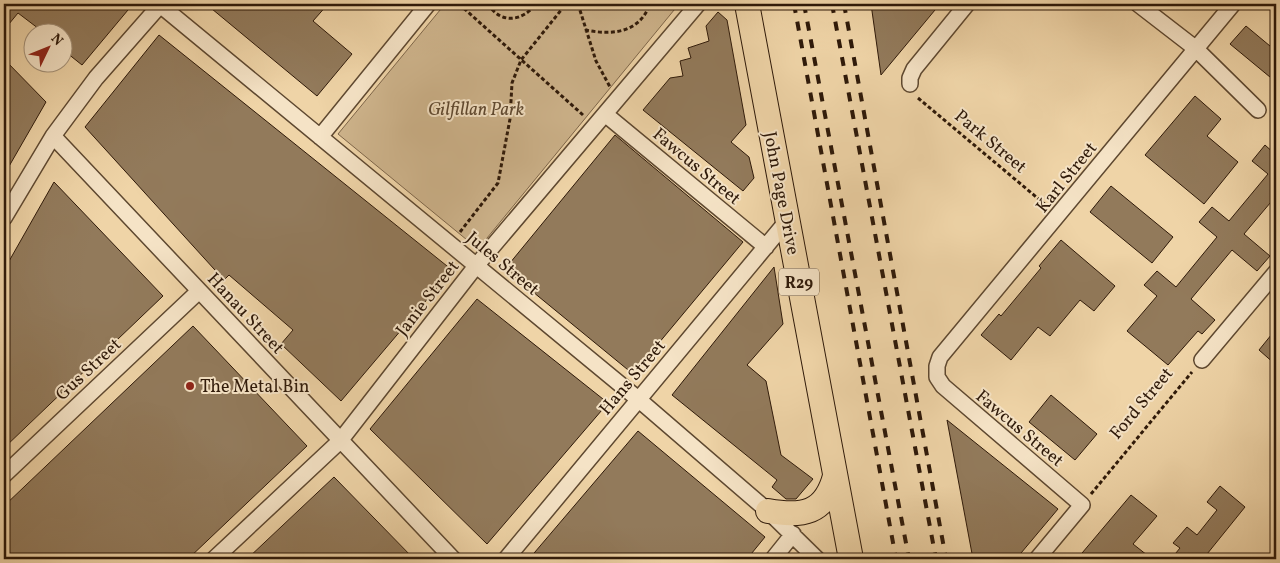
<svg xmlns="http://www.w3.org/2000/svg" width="1280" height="563" viewBox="0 0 1280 563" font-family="Vollkorn,serif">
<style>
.green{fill:#ceb48c;stroke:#7e664a}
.building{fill:#927a5b;stroke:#2e1909}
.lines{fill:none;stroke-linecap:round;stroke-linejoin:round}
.street-casing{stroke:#5e4830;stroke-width:18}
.primary-casing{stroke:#2e1909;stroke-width:26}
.path{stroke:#2e1909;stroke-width:3;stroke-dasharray:4 2.5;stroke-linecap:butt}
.street{stroke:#f5e3c6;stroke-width:15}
.primary{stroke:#efd4a7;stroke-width:24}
.rail{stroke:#2e1909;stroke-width:4;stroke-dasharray:9 9;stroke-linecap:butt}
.poi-dot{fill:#8f2418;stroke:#f5e3c6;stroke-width:2}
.labels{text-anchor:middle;stroke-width:4;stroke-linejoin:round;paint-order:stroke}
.shield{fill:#f5e3c6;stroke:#6a5642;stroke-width:1}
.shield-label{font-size:16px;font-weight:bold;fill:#2e1909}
.park-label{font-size:18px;font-style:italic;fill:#5e4830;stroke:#f5e3c6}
.street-label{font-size:18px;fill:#2e1909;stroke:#f5e3c6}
.poi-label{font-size:18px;fill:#2e1909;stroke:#f5e3c6;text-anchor:start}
</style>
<rect width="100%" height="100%" fill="#efd4a7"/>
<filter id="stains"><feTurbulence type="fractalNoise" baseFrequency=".004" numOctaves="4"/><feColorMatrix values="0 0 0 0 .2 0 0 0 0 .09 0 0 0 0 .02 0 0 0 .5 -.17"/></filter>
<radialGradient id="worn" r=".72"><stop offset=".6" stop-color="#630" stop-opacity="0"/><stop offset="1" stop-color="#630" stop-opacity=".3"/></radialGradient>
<path class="green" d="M 445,4 L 679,4 L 478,249 L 338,134 Z"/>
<path class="building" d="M 4,4 L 133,4 L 82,65 L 62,49 L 62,32 L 43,32 L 18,13 L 4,30 Z
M 206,4 L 328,4 L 313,21 L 352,54 L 317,96 Z
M 871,4 L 940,4 L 881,75 Z
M 718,12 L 727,20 L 746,125 L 731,142 L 749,157 L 754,178 L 743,191 L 643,110 L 670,78 L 683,76 L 680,61 L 691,58 L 688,48 L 709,41 L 706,26 Z
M 1246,26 L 1276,51 L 1276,82 L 1230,44 Z
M 159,35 L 452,270 L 341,401 L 281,344 L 293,330 L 229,275 L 224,280 L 85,127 Z
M 4,59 L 46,102 L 4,175 Z
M 1195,96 L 1221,119 L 1207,136 L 1238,162 L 1204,204 L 1145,155 Z
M 615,135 L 743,242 L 633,374 L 505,269 Z
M 1265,145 L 1276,155 L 1276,196 L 1244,234 L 1270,256 L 1257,271 L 1232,250 L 1191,299 L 1215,320 L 1202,334 L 1198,331 L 1168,365 L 1127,331 L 1157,296 L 1144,285 L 1157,271 L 1176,287 L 1217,237 L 1199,222 L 1212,207 L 1229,221 L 1268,174 L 1252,161 Z
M 54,182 L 163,296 L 4,448 L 4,270 Z
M 1111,186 L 1173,237 L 1152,263 L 1090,212 Z
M 1061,240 L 1115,286 L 1094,311 L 1080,300 L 1050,336 L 1038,327 L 1011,360 L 981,335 L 999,314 L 1001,316 L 1041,268 L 1039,266 Z
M 774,267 L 783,324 L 747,365 L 766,381 L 781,455 L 813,479 L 796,499 L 786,499 L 772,487 L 777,480 L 672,395 Z
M 477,299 L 608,403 L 487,544 L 370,429 Z
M 193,326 L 307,446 L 188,559 L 4,559 L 4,506 Z
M 1276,329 L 1276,365 L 1259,350 Z
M 1051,395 L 1097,434 L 1075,460 L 1029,422 Z
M 947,420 L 1058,509 L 1016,559 L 973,559 Z
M 638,431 L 765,537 L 747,559 L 529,559 Z
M 334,477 L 414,559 L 247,559 Z
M 1220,486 L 1245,507 L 1203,559 L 1171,559 L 1180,548 L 1173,543 L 1187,527 L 1197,535 L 1217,510 L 1207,502 Z
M 1131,495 L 1157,516 L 1133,544 L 1152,559 L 1077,559 Z"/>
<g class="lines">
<defs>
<path id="street" d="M 159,4 L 638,399 L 768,511 L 817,559
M 1138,4 L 1195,48 L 1258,110
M 910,84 L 910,78 L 914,69 L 967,4
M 605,114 L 766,247
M 53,136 L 453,559
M 320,137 L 428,4
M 4,218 L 53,136 L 96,78 L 161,4
M 1202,360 L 1276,272
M 4,475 L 199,291
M 214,559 L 340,441 L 476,266 L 698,4
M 506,559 L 787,221
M 773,559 L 793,534
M 1037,559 L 1082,505 L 943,386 L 937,377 L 937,366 L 940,357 L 1233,4"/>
<path id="primary" d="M 747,4 L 851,559
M 768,511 C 802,517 825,514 835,476"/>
</defs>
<use href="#street" class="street-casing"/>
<use href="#primary" class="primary-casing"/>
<path class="path" d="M 459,4 L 583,115
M 488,4 C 501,25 523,21 536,4
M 578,4 L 596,61 L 610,87
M 585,30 C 611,35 639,34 650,4
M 918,98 L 1047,206
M 460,232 L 498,183 L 510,119 L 512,83 L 521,60 L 566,4
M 1091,494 L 1192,372"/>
<use href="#street" class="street"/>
<use href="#primary" class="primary"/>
<path class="rail" d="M 794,4 L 896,559
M 804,4 L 909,559
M 832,4 L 936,559
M 844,4 L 946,559"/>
</g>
<circle class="poi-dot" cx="190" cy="386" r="5"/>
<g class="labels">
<rect class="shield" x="779" y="268.5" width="40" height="27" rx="4"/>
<g class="shield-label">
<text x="799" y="288">R29</text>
</g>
<g class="park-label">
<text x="476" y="115">Gilfillan Park</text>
</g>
<g class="street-label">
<text transform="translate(991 141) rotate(40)" y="6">Park Street</text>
<text transform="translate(697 166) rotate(40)" y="6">Fawcus Street</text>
<text transform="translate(1066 177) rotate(-51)" y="6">Karl Street</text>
<text transform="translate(782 193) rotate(79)" y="6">John Page Drive</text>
<text transform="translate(503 263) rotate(40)" y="6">Jules Street</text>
<text transform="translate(427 298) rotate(-52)" y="6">Janie Street</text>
<text transform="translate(246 313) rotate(47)" y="6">Hanau Street</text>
<text transform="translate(88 369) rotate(-43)" y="6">Gus Street</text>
<text transform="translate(632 377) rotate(-50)" y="6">Hans Street</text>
<text transform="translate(1141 403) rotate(-50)" y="6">Ford Street</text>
<text transform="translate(1020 428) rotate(40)" y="6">Fawcus Street</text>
</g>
<g class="poi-label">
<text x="200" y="392">The Metal Bin</text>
</g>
</g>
<rect width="1280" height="563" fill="none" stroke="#efd4a7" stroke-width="20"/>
<rect x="5" y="5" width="1270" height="553" fill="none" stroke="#2e1909" stroke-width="2.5"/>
<rect x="10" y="10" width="1260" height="543" fill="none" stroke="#2e1909"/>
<g transform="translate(48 48) rotate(47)"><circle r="24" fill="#f5e3c6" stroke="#a5927a"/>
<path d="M0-4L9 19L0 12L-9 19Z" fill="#8f2418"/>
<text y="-8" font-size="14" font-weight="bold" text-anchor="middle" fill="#2e1909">N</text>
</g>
<rect width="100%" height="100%" filter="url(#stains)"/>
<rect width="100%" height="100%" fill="url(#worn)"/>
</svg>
